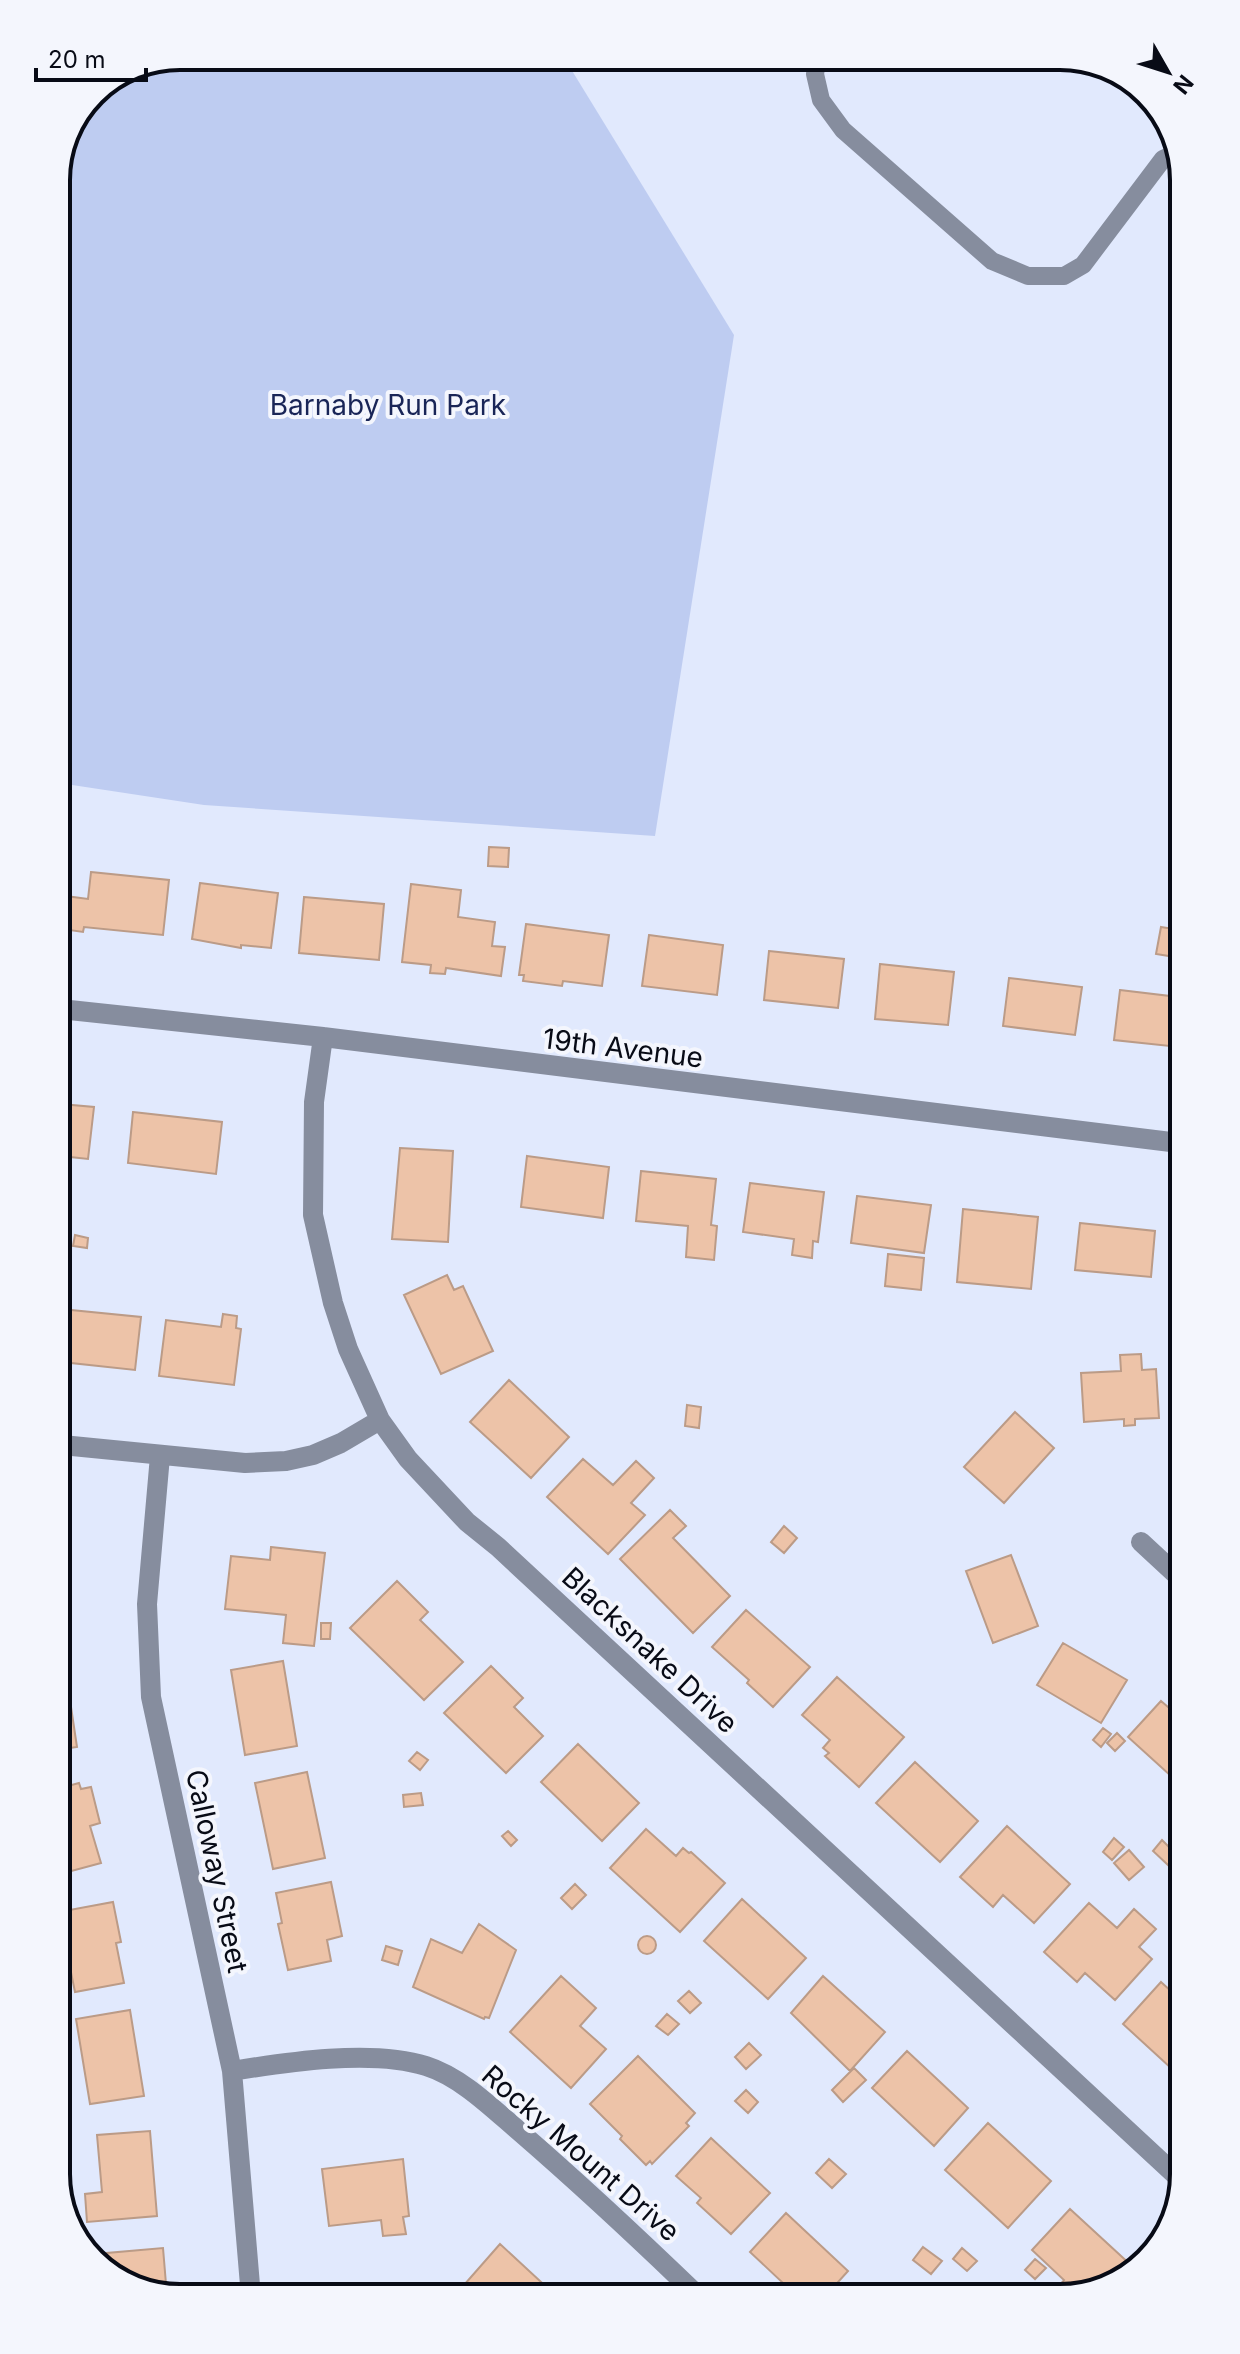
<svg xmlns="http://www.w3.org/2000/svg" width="1240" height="2354" viewBox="0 0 1240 2354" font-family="Inter,sans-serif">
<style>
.green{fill:#beccf1}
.building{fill:#edc3a8;stroke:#bb9b87;stroke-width:2}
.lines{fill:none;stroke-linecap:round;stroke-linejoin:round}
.lane{stroke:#868d9e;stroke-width:18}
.street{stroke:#868d9e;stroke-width:20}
.labels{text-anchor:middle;stroke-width:8;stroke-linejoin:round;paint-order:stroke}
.park-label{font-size:28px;fill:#192557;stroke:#f4f6fd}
.street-label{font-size:28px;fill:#080b16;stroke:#f4f6fd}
.rim{fill:none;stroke:#080b16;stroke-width:4}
</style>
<rect width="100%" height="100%" fill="#e1e9fd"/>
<path class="green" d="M 180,56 L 563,56 L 734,335 L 655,836 L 204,805 L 59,783 L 56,172 L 93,92 Z"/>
<path class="building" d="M 489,847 L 509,848 L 508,867 L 488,866 Z
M 91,872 L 169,880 L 163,935 L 84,927 L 83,932 L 62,929 L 65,896 L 88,899 Z
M 200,883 L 278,893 L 271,948 L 241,945 L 241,948 L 192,939 Z
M 411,884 L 461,890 L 458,917 L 495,922 L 492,946 L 505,947 L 501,976 L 446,968 L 445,974 L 430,973 L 431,965 L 402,962 Z
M 304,897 L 384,904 L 379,960 L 299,953 Z
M 526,924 L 609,935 L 602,986 L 563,981 L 562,986 L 523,981 L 524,975 L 519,975 Z
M 1161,927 L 1174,929 L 1169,956 L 1156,954 Z
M 649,935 L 723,945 L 717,995 L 642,986 Z
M 769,951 L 844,959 L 838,1008 L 764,1000 Z
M 880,964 L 954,972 L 948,1025 L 875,1019 Z
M 1009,978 L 1082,987 L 1075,1035 L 1003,1026 Z
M 1120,990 L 1178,997 L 1179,1047 L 1114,1040 Z
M 61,1104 L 94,1107 L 88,1159 L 61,1156 Z
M 133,1112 L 222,1122 L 216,1174 L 128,1163 Z
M 400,1148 L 453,1151 L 448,1242 L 392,1239 Z
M 527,1156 L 609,1167 L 603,1218 L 521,1207 Z
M 641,1171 L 716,1179 L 711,1225 L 717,1226 L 714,1260 L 686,1257 L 688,1226 L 636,1221 Z
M 750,1183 L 824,1192 L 818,1242 L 813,1241 L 812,1258 L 792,1255 L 794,1239 L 743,1232 Z
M 857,1196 L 931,1205 L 924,1253 L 851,1243 Z
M 963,1209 L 1038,1217 L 1031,1289 L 957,1282 Z
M 1080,1223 L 1155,1231 L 1151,1277 L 1075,1270 Z
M 75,1235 L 88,1238 L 87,1248 L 73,1246 Z
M 888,1254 L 924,1258 L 921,1290 L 885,1286 Z
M 447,1275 L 454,1290 L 463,1286 L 493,1351 L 441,1374 L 404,1295 Z
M 61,1309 L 141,1317 L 135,1370 L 62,1362 Z
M 223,1314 L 237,1316 L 236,1328 L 241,1329 L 234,1385 L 159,1376 L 166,1320 L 221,1327 Z
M 1141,1354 L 1142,1370 L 1156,1369 L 1159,1418 L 1135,1419 L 1135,1425 L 1124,1426 L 1124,1419 L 1084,1422 L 1081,1373 L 1121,1371 L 1120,1355 Z
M 509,1380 L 569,1437 L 531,1478 L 470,1422 Z
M 687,1405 L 701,1407 L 699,1428 L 685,1426 Z
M 1015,1412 L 1054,1448 L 1004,1503 L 964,1467 Z
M 583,1459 L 613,1485 L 636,1461 L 654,1478 L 631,1503 L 645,1515 L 608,1554 L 547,1497 Z
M 670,1510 L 686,1526 L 673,1538 L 730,1596 L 693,1633 L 620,1559 Z
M 62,1523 L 69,1523 L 63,1583 Z
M 784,1526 L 797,1538 L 784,1553 L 771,1542 Z
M 271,1547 L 325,1553 L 314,1646 L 283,1643 L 286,1615 L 225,1609 L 231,1556 L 270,1560 Z
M 1011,1555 L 1038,1626 L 993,1643 L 966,1571 Z
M 397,1581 L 428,1612 L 420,1620 L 463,1662 L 424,1700 L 350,1628 Z
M 746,1610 L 810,1667 L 773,1707 L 747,1683 L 749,1680 L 712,1647 Z
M 321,1623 L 331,1623 L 330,1639 L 321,1639 Z
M 1063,1643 L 1127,1680 L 1101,1723 L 1037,1685 Z
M 283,1661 L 297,1746 L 245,1755 L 231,1670 Z
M 491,1666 L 523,1698 L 514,1707 L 543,1736 L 506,1773 L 444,1713 Z
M 65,1667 L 77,1747 L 63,1749 L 63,1668 Z
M 837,1677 L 904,1737 L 859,1787 L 825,1756 L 829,1753 L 823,1748 L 830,1740 L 802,1715 Z
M 1161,1701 L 1182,1719 L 1182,1786 L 1128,1737 Z
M 1103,1728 L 1111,1734 L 1101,1747 L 1093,1740 Z
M 1117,1733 L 1125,1741 L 1115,1751 L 1107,1743 Z
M 578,1744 L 639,1803 L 602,1841 L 541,1782 Z
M 417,1752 L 428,1760 L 420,1770 L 409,1761 Z
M 915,1762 L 978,1821 L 940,1862 L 876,1803 Z
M 307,1772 L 325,1858 L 273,1869 L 255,1783 Z
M 79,1783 L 81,1789 L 91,1787 L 100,1823 L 90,1826 L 101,1863 L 64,1873 L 64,1787 Z
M 421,1793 L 423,1805 L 404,1807 L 403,1795 Z
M 1007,1826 L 1070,1884 L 1034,1923 L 1003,1895 L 993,1907 L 960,1877 Z
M 646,1829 L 676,1856 L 683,1848 L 689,1853 L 691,1852 L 725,1883 L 680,1932 L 610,1868 Z
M 508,1831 L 517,1840 L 511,1846 L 502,1836 Z
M 1114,1838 L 1124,1847 L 1112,1860 L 1103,1852 Z
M 1162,1840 L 1177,1855 L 1168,1865 L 1153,1851 Z
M 1129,1850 L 1144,1867 L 1129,1880 L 1114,1863 Z
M 331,1882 L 342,1936 L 327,1940 L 331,1961 L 288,1970 L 278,1924 L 282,1923 L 276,1893 Z
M 575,1884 L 586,1895 L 572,1909 L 561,1898 Z
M 742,1899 L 806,1958 L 768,1999 L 704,1941 Z
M 113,1902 L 121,1942 L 116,1943 L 124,1983 L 75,1992 L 64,1938 L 64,1911 Z
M 1089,1903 L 1117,1928 L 1134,1909 L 1156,1929 L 1139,1947 L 1152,1959 L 1115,2000 L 1085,1973 L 1077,1982 L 1044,1952 Z
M 479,1924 L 516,1950 L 489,2018 L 485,2017 L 484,2019 L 413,1987 L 431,1939 L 462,1953 Z
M638 1945a9 9 0 1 1 18 0a9 9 0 1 1-18 0Z
M 386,1946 L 402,1951 L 398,1965 L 382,1960 Z
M 561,1976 L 596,2008 L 580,2026 L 606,2049 L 571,2088 L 510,2032 Z
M 823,1976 L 885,2032 L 850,2071 L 791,2013 Z
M 1161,1982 L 1183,2002 L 1184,2080 L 1123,2024 Z
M 689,1991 L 701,2003 L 690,2013 L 678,2001 Z
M 130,2010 L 144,2096 L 90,2104 L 76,2019 Z
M 667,2014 L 679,2024 L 668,2035 L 656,2026 Z
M 65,2015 L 68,2015 L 70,2029 L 65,2030 Z
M 749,2043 L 761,2055 L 746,2069 L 735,2057 Z
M 907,2051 L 968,2108 L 934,2146 L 872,2088 Z
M 638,2056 L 695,2113 L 686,2123 L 689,2126 L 652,2164 L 650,2161 L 646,2165 L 620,2139 L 622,2136 L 590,2104 Z
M 854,2068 L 866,2080 L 843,2102 L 832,2090 Z
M 746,2090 L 758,2102 L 748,2113 L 735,2101 Z
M 988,2123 L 1051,2181 L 1008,2228 L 945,2170 Z
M 150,2131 L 157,2216 L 87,2222 L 85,2194 L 102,2192 L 97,2135 Z
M 711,2138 L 770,2193 L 731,2234 L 697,2203 L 701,2198 L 676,2176 Z
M 403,2159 L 409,2216 L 403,2217 L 406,2234 L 383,2236 L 381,2220 L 329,2226 L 322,2169 Z
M 829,2159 L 846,2174 L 832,2188 L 816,2173 Z
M 1070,2209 L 1133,2267 L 1108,2288 L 1064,2289 L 1060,2285 L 1064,2280 L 1032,2250 Z
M 786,2213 L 848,2271 L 830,2291 L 785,2292 L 779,2286 L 782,2282 L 750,2252 Z
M 68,2224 L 81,2225 L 81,2240 Z
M 500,2244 L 554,2294 L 474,2295 L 464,2285 Z
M 923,2247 L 942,2261 L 931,2274 L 913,2260 Z
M 163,2248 L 167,2296 L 109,2274 L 107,2253 Z
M 962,2248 L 977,2261 L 967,2271 L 953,2259 Z
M 1035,2259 L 1046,2268 L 1035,2279 L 1025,2270 Z
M 385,2293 L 386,2296 L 335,2296 Z"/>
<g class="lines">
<path class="lane" d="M 818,56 L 815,74 L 821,100 L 843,130 L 992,261 L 1028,276 L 1064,276 L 1083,265 L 1163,159 L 1174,154"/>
<path class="street" d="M 60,1009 L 323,1037 L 1179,1143
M 323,1037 L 314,1102 L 313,1215 L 333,1303 L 348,1349 L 380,1420 L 408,1459 L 467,1522 L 498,1547 L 1182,2181
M 62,1445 L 245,1463 L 286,1461 L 313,1455 L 341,1443 L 380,1420
M 160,1456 L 147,1604 L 151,1697 L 232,2071 L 251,2297
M 1141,1542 L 1181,1579
M 232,2071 C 287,2062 372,2049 426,2066 C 461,2077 492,2108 520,2132 C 580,2184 638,2238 695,2293"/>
</g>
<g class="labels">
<g class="park-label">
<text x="388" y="415">Barnaby Run Park</text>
</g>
<g class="street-label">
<text transform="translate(623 1048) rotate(7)" y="10">19th Avenue</text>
<text transform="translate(650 1650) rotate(43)" y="10">Blacksnake Drive</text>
<text transform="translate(217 1871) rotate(78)" y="10">Calloway Street</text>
<text transform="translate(581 2153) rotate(41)" y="10">Rocky Mount Drive</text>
</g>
</g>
<path d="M0 0H1240V2354H0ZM180 70H1060A110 110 0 0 1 1170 180V2174A110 110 0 0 1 1060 2284H180A110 110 0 0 1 70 2174V180A110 110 0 0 1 180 70Z" fill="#f4f6fd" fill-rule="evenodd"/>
<path class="rim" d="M180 70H1060A110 110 0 0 1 1170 180V2174A110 110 0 0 1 1060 2284H180A110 110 0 0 1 70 2174V180A110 110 0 0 1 180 70Z"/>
<g transform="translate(1168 72) rotate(129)" stroke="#f4f6fd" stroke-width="6" paint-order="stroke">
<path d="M0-6L14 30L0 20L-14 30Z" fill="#080b16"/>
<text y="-12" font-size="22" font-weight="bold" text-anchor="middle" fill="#080b16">N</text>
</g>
<path d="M36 68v12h110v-12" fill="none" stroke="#080b16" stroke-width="4"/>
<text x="48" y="68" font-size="24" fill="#080b16" stroke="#f4f6fd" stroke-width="6" paint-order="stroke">20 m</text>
</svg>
